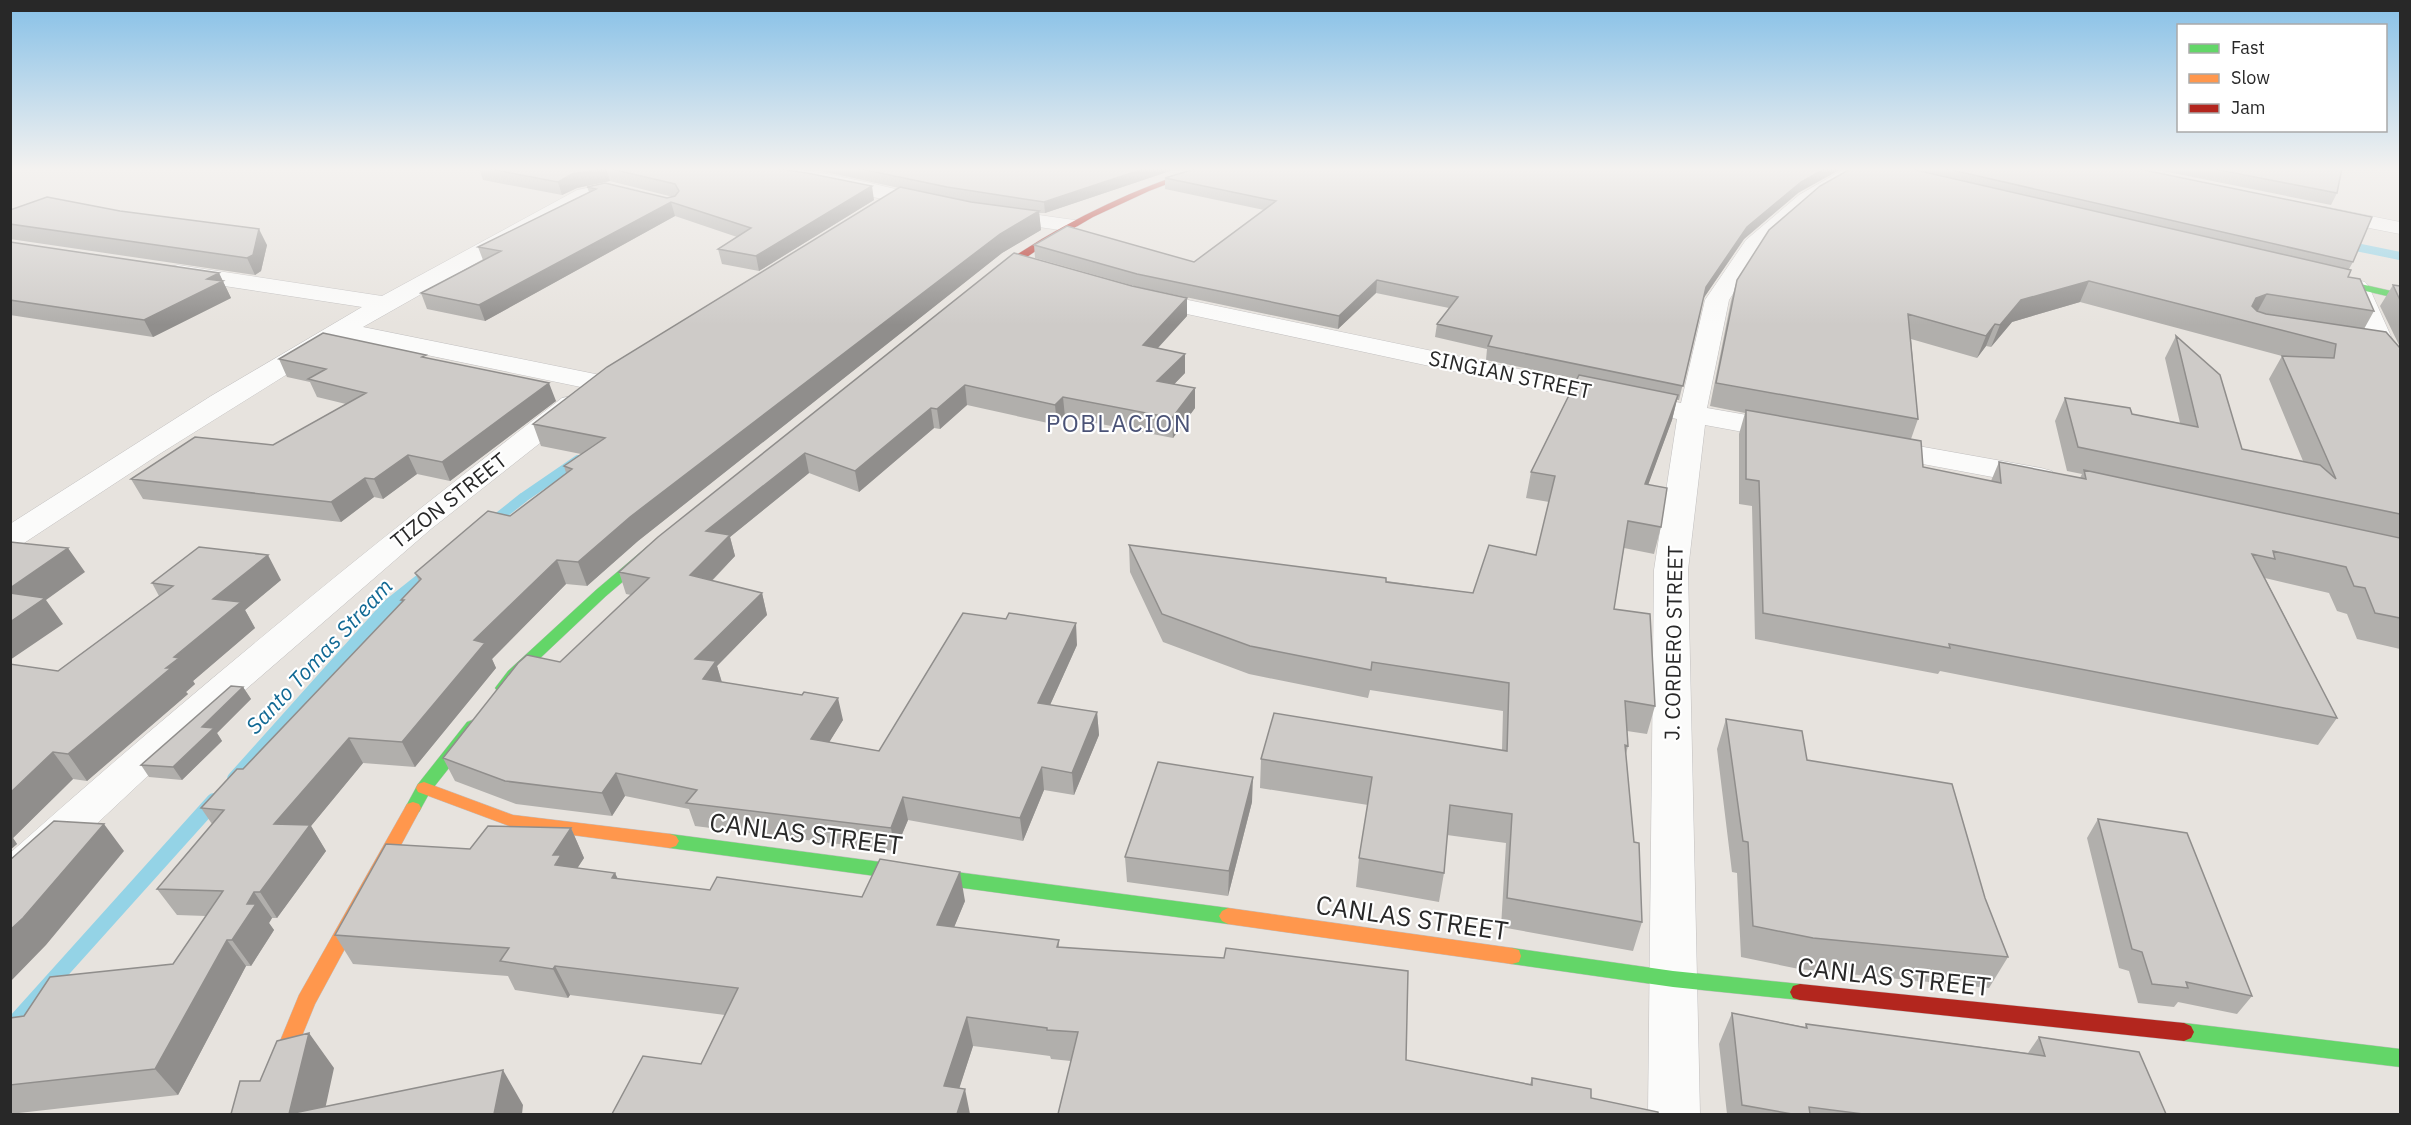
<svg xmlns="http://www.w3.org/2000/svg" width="2411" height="1125" viewBox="0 0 2411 1125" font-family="'IBM Plex Sans',sans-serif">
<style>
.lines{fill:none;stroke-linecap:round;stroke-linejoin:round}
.stream-far3{stroke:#94d3e6;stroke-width:8}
.stream-far2{stroke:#94d3e6;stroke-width:10}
.stream-far1{stroke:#94d3e6;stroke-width:14}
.stream{stroke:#94d3e6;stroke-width:16}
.street-casing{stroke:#c1bfbf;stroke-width:1}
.fast-casing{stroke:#c1bfbf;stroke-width:1}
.slow-casing{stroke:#c1bfbf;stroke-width:1}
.jam-casing{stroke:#c1bfbf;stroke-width:1}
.street{fill:#fbfbfa;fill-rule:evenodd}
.fast{fill:#63d668;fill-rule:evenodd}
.slow{fill:#ff974d;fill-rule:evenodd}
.jam{fill:#b3261e;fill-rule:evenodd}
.wall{fill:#b1afac;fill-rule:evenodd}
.shaded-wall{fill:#908e8c}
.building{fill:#cecbc8;stroke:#908e8c;stroke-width:1.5}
.labels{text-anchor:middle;stroke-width:4.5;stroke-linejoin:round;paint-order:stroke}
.street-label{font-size:21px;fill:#282828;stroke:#fff}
.water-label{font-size:22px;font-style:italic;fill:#116994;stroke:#fff}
.quarter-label{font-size:24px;letter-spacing:1.5px;fill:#4b5377;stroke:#fff}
.near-street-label{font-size:26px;fill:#282828;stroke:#fff}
</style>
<rect width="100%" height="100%" fill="#e7e3de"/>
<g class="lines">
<path class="stream-far3" d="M 2346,245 L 2400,256"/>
<path class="stream-far2" d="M 490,524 L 524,497 L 578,460"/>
<path class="stream-far1" d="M 234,779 L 389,606 L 428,575"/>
<path class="stream" d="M 10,1028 L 214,801"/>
<defs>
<path id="street" d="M 732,168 C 798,162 866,183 931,197 L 938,199 L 941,203 L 938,207 L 931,209 L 810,184 L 742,174 L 735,172 Z
M 1846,168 L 1870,168 L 1867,172 L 1813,203 L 1762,249 L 1729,300 L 1707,408 L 1787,422 L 1797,425 L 1801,431 L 1797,437 L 1787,440 L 1705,425 L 1688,570 L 1700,1114 L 1648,1114 L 1654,570 L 1677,419 L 1145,305 L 1136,303 L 1133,298 L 1136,293 L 1145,291 L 1681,403 L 1705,300 L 1746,240 L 1799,195 Z
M 607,184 L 638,190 L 641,194 L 638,198 C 623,202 607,194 591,198 L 363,327 L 610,377 L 613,383 L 610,389 L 600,391 L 345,338 L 161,453 L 21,545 L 10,548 L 10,524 L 211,396 L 362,307 L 178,279 L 170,277 L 166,272 L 170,267 L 178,265 L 382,296 L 577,190 Z
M 2326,207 L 2400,222 L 2400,234 L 2318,218 L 2315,213 L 2318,208 Z
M 997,209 L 1067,219 L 1075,220 L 1078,225 L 1075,230 L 1067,231 L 989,220 L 986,215 L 989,210 Z
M 2357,280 L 2365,282 L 2369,287 L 2394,343 L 2400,351 L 2400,374 C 2370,368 2356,313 2345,287 L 2349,282 Z
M 572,396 L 582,398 L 586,404 L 582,410 L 431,529 L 169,756 L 25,891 L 10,896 L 10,853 C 189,694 373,543 562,398 Z
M 1879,439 L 2041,468 L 2052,471 L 2056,477 L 2052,483 L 2041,486 L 1869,454 L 1864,448 L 1869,442 Z"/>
<path id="fast" d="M 2321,275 L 2400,293 L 2400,299 L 2318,280 L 2316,278 Z
M 654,544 L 661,548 L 659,551 L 606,596 L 518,679 L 508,692 L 498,692 L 495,688 L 508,671 L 596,590 L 649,545 Z
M 473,720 L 479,722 L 481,726 L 479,730 L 430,792 L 419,812 L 413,814 L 407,812 L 405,808 L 418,784 L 467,722 Z
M 670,834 L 1228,908 L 1234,911 L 1237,916 L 1234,921 L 1228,924 L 670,848 L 664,846 L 661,841 L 664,836 Z
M 1512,948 L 1673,971 L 1800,984 L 1807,986 L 1810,992 L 1807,998 L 1800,1000 L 1673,987 L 1512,964 L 1505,962 L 1503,956 L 1505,950 Z
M 2184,1023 L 2400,1049 L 2400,1067 L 2184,1041 L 2177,1038 L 2174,1032 L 2177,1026 Z"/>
<path id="slow" d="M 424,782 L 513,815 L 670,834 L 676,836 L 679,841 L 676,846 L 670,848 L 512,827 L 418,792 L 416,788 L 418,784 Z
M 413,802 L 419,804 L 421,808 L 315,1004 L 270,1114 L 250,1114 L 299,995 L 407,804 Z
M 1228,908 L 1512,948 L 1519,950 L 1521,956 L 1519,962 L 1512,964 L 1228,924 L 1222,921 L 1219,916 L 1222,911 Z"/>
<path id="jam" d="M 1198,168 L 1209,168 L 1149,191 L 1093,217 L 1040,248 L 988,284 L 980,282 C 991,270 1007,261 1021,252 C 1076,216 1136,189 1198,168 Z
M 1800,984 L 2184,1023 L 2191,1026 L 2194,1032 L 2191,1038 L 2184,1041 L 1800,1000 L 1793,998 L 1790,992 L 1793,986 Z"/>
</defs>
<use href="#street" class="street-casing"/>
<use href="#fast" class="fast-casing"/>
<use href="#slow" class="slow-casing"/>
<use href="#jam" class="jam-casing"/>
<use href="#street" class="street"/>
<use href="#fast" class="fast"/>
<use href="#slow" class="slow"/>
<use href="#jam" class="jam"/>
</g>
<path class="wall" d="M 463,168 L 773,168 L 874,200 L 759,271 L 722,264 L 718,249 L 737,237 L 675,216 L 485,321 L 427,309 L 421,293 L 483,260 L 478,247 L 589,192 L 587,187 L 667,198 L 673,197 L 610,181 L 577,188 L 562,195 L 483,180 L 480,171 Z
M 793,168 L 1179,168 L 1045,213 L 1039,213 L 1041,230 L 1002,253 L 638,541 L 587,586 L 566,584 L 492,659 L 496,668 L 415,767 L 363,763 L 311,826 L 326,851 L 277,918 L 272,918 L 269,923 L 274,930 L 251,966 L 246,966 L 178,1095 L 10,1114 L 10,1018 L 24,1016 L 173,964 L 206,916 L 177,915 L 157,889 L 212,824 L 201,808 L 243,769 L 402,602 L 401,600 L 419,581 L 415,573 L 510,516 L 566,473 L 564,466 L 581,454 L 541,446 L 533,424 L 899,188 L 821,171 Z
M 1852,168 L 2134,168 L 2353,262 L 2349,269 L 2348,277 L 2374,311 L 2364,329 L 2400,348 L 2400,649 L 2357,639 L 2347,614 L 2337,611 L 2329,593 L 2265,578 L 2337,718 L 2318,745 L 1940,671 L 1938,674 L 1755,639 L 1752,506 L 1739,504 L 1739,434 L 1745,413 L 1710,406 L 1731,301 L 1737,280 ZM 2080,302 L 2282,356 L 2269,379 L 2303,461 L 2242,449 L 2176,336 L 2165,358 L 2180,423 L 2132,414 L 2065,398 L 2055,421 L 2067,471 L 2082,474 L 2080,478 L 1999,462 L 1991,481 L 1923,467 L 1911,439 L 1918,419 L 1911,339 L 1977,358 L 1986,346 L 1991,347 L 2012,322 Z
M 2148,168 L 2342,168 L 2337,193 L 2331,205 Z
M 1165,178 L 1798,193 L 1744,239 L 1703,299 L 1679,400 L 1677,400 L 1672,420 L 1648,484 L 1661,527 L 1654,554 L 1624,548 L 1614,609 L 1655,706 L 1647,734 L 1627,731 L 1628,746 L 1626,754 L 1634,842 L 1642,922 L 1633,951 L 1501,927 L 1506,843 L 1447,835 L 1444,873 L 1439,902 L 1356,887 L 1359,858 L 1368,805 L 1260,788 L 1261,759 L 1502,750 L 1503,711 L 1370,690 L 1368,698 L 1249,674 L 1163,642 L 1130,572 L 1129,545 L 1473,593 L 1536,555 L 1549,502 L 1526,498 L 1531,472 L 1577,379 L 1486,360 L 1487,349 L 1435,337 L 1437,324 L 1449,308 L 1376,293 L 1338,329 L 1138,287 L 1035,258 L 1034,245 L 1194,262 L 1264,210 L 1165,189 Z
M 10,210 L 267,245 L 261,271 L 255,275 L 10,239 Z
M 10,242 L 219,273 L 231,298 L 153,337 L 10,315 Z
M 1014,253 L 1132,286 L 1187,298 L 1187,316 L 1158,348 L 1185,354 L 1185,373 L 1174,384 L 1195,408 L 1173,438 L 1065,417 L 1057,425 L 967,405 L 940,429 L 934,428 L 859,492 L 809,473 L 730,537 L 735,556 L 712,581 L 762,593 L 767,615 L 717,666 L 722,682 L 843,720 L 829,742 L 879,751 L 1077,645 L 1050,705 L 1097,712 L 1099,735 L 1074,795 L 1044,790 L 1023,841 L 908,820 L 895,851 L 695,826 L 689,809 L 625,796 L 612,816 L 516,804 L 455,781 L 443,758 L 560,662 L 631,595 L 626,594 L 619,572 Z
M 2393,285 L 2400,286 L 2400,347 L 2380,306 Z
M 428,358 L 556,401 L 450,481 L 417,474 L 383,499 L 374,497 L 341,522 L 143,499 L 131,479 L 273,445 L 346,404 L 317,397 L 310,382 L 287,377 L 279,359 Z
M 281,580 L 245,610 L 255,628 L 193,681 L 195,684 L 186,692 L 188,694 L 87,781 L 73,779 L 13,838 L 17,844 L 10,850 L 10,664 L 58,671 L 159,596 L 152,583 Z
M 243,687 L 251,699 L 217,733 L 222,741 L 182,780 L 149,777 L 141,765 Z
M 1726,719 L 1807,760 L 1985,898 L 2008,957 L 1989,988 L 1799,969 L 1741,957 L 1737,873 L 1732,872 L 1717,749 Z
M 1252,802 L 1228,896 L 1127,882 L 1125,857 Z
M 2098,819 L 2252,996 L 2237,1014 L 2178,1002 L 2174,1007 L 2138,1003 L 2129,971 L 2119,968 L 2087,838 Z
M 571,828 L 584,858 L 577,868 L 615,873 L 618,879 L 710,890 L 965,901 L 954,927 L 1059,940 L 1059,947 L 1406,1060 L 1530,1084 L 1532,1078 L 1591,1089 L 1071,1061 L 1051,1059 L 1050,1056 L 973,1046 L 959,1088 L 701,1064 L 725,1015 L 570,995 L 568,998 L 515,990 L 508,976 L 353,964 L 335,935 L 470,849 Z
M 1732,1013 L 1805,1027 L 1806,1024 L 2028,1053 L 2039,1037 L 2166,1114 L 1727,1114 L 1719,1044 Z"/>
<path class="shaded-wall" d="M 606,168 L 610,181 L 577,188 L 562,195 L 558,182 L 572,174 Z
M 1146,168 L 1179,168 L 1045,213 L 1044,202 Z
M 1826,168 L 1843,168 L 1798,193 L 1744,239 L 1703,299 L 1706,287 L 1747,227 L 1801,182 Z
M 872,186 L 874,200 L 759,271 L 756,256 Z
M 671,202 L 675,216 L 485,321 L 479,305 Z
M 1039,211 L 1041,230 L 1002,253 L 638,541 L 587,586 L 578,562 L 630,517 L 1000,234 Z
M 259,229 L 267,245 L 261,271 L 255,275 L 247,258 Z
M 219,273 L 231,298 L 153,337 L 144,320 L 207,279 Z
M 1377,280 L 1376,293 L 1338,329 L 1339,316 Z
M 2089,281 L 2080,302 L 2012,322 L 1991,347 L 2000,325 L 2021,300 Z
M 2267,294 L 2255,316 L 2244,320 L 2256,298 Z
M 1187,298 L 1187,316 L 1143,364 L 1143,345 Z
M 1995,324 L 1986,346 L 1977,358 L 1986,336 Z
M 1185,354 L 1185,373 L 1158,401 L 1157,381 Z
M 549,383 L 556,401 L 450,481 L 442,462 Z
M 965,385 L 967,405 L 940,429 L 937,409 Z
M 1195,388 L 1195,408 L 1173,438 L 1172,418 Z
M 1678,395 L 1672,420 L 1639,510 L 1645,484 Z
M 1063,397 L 1065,417 L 1057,425 L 1055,405 Z
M 931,408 L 934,428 L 859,492 L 855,471 Z
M 805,453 L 809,473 L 730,537 L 735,556 L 696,597 L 690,575 L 706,531 Z
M 408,455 L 417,474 L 383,499 L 374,479 Z
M 365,478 L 374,497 L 341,522 L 331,502 Z
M 68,548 L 85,572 L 46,600 L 63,624 L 10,660 L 10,588 Z
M 268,555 L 281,580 L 245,610 L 255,628 L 193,681 L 195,684 L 186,692 L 188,694 L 87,781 L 68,754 L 166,668 L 213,599 Z
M 557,560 L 566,584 L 492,659 L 496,668 L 415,767 L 402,742 L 474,640 Z
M 762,593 L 767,615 L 717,666 L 722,683 L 710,701 L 695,659 Z
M 1076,623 L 1077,645 L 1041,725 L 1038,703 Z
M 243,687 L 251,699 L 217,733 L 222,741 L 182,780 L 173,767 L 202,727 Z
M 838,698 L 843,720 L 817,762 L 811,739 Z
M 1097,712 L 1099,735 L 1074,795 L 1072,773 Z
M 349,738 L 363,763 L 311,826 L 326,851 L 277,918 L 260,892 L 274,824 Z
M 53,752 L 73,779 L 13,838 L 17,844 L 10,850 L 10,793 Z
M 1042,767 L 1044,790 L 1023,841 L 1020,818 Z
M 616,773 L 625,796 L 612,816 L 602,793 Z
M 1253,777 L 1252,802 L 1228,896 L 1229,871 Z
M 903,797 L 908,820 L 895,851 L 891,828 Z
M 104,824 L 124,851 L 46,945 L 10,982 L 10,930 Z
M 571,828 L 584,858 L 571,878 L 555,865 L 553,855 Z
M 960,872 L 965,901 L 943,954 L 937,925 Z
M 615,873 L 628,902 L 612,878 Z
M 254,892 L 272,918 L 269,923 L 274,930 L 251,966 L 232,940 L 247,904 Z
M 227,940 L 246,966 L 178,1095 L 155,1069 Z
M 555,966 L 570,995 L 568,998 L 553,969 Z
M 967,1017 L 973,1046 L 951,1114 L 944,1086 Z
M 309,1033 L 334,1068 L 324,1114 L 289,1114 Z
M 503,1070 L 523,1105 L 522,1114 L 494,1114 Z
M 965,1089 L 970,1114 L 957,1114 Z"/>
<path class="building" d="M 485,168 L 604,168 L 572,174 L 558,182 Z
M 607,168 L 773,168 L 807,173 L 872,186 L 756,256 L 718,249 L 751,228 L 671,202 L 479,305 L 421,293 L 501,251 L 478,247 L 596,189 L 587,187 L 605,183 L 667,198 L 675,196 L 679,191 L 675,184 Z
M 856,168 L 1146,168 L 1044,202 L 947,187 Z
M 1198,168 L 1826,168 L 1801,182 L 1747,227 L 1706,287 L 1683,386 L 1488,346 L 1492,336 L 1437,324 L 1458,297 L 1377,280 L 1339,316 L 1137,274 L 1034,245 L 1067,226 L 1194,262 L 1276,201 L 1165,178 Z
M 1852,168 L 1907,168 L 2351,270 L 2348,277 L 2360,279 L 2374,311 L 2267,294 L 2256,298 L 2252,306 L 2257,311 L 2266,314 L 2386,332 L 2400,348 L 2400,514 L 2078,447 L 2065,398 L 2130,408 L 2132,414 L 2198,427 L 2176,336 L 2220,375 L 2242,449 L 2320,465 L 2336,479 L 2282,356 L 2334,358 L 2336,344 L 2089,281 L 2021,300 L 2000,325 L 1995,324 L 1986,336 L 1908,314 L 1918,419 L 1716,383 L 1737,280 L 1769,230 L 1820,186 Z
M 1943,168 L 2134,168 L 2372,217 L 2353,262 Z
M 2209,168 L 2342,168 L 2337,193 Z
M 900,187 L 971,202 L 1039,211 L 1000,234 L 630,517 L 578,562 L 557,560 L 474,640 L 485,643 L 402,742 L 349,738 L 274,824 L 310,825 L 260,892 L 254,892 L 247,904 L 256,904 L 232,940 L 227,940 L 155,1069 L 10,1085 L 10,1018 L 24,1016 L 50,977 L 173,964 L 223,891 L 157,889 L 224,810 L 201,808 L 237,769 L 243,769 L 404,600 L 401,600 L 421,579 L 415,573 L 488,511 L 510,516 L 572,469 L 564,466 L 605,438 L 533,424 L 607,367 Z
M 47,197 L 120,211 L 259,229 L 253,255 L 247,258 L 10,224 L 10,210 Z
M 10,242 L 219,273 L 207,279 L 223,281 L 144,320 L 10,300 Z
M 1014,253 L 1132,286 L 1187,298 L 1143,345 L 1185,354 L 1157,381 L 1195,388 L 1172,418 L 1063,397 L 1055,405 L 965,385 L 937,409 L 931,408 L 855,471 L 805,453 L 706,531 L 730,535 L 690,575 L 762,593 L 695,659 L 716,661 L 703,679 L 802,695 L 804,692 L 838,698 L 811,739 L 879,751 L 963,613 L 1006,619 L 1009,613 L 1076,623 L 1038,703 L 1097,712 L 1072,773 L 1042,767 L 1020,818 L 903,797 L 891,828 L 686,803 L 697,790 L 616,773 L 602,793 L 505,781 L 443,758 L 518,663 L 527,655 L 560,662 L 649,578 L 619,572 L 658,537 Z
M 2393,285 L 2400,286 L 2400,300 Z
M 323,333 L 426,355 L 422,357 L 549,383 L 442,462 L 408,455 L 374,479 L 365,478 L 331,502 L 131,479 L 195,437 L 273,445 L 366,393 L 308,379 L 326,369 L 279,359 Z
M 1579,375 L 1678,395 L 1645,484 L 1667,488 L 1661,527 L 1628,521 L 1614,609 L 1650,614 L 1655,706 L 1625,701 L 1628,746 L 1625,745 L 1634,842 L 1639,843 L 1642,922 L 1507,898 L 1512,814 L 1450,805 L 1444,873 L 1359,858 L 1372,777 L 1261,759 L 1274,713 L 1507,751 L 1509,683 L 1372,662 L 1371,670 L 1250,646 L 1162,614 L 1129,545 L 1386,578 L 1386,582 L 1473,593 L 1489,545 L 1536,555 L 1555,476 L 1531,472 Z
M 1746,410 L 1921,441 L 1923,467 L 2001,483 L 1999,462 L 2086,479 L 2084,470 L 2400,538 L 2400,618 L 2375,613 L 2365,588 L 2354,586 L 2346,567 L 2273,551 L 2275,559 L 2252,554 L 2337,718 L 1949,644 L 1950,648 L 1763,613 L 1759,481 L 1746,479 Z
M 10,542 L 68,548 L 10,588 Z
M 199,547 L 268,555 L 213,599 L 241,602 L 174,657 L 179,658 L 166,668 L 171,668 L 68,754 L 53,752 L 10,793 L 10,664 L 58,671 L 173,586 L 152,583 Z
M 10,593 L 45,598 L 10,622 Z
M 231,686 L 243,687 L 202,727 L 214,728 L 173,767 L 141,765 Z
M 1726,719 L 1802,731 L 1807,760 L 1952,784 L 1985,898 L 2008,957 L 1813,938 L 1753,926 L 1748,842 L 1743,841 Z
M 1158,762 L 1253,777 L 1229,871 L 1125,857 Z
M 2098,819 L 2187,833 L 2252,996 L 2186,982 L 2188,988 L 2152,984 L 2142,952 L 2132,949 Z
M 54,821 L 104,824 L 23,918 L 10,930 L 10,860 Z
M 488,826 L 571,828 L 553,855 L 561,855 L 555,865 L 615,873 L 612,878 L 710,890 L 717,877 L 862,897 L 880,859 L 960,872 L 937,925 L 1059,940 L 1057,947 L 1224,958 L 1226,948 L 1408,971 L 1406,1060 L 1532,1085 L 1532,1078 L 1591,1089 L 1591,1098 L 1658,1112 L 1658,1114 L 1058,1114 L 1078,1032 L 1047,1030 L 1047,1028 L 967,1017 L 944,1086 L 965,1089 L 957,1114 L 612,1114 L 643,1056 L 701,1064 L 738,988 L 555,966 L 553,969 L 500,961 L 509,948 L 335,935 L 386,844 L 470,849 Z
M 1732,1013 L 1807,1028 L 1806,1024 L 2045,1056 L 2039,1037 L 2139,1052 L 2166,1114 L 1863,1114 L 1809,1107 L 1810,1114 L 1792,1114 L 1742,1105 Z
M 309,1033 L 289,1114 L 503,1070 L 494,1114 L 231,1114 L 240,1081 L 260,1081 L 277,1041 Z"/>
<linearGradient id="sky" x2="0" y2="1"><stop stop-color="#86c0e7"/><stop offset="0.52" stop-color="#f4f2f0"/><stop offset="1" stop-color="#f4f2f0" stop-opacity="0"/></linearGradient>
<rect width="2411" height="325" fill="url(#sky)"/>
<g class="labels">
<g class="street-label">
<text transform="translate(1510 375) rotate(12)" y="7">SINGIAN STREET</text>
<text transform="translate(449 501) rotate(-38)" y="7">TIZON STREET</text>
<text transform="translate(1674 643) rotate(-89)" y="7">J. CORDERO STREET</text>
</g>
<g class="water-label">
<text transform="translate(319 656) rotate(-47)" y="8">Santo Tomas Stream</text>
</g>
<g class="quarter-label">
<text x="1119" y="432">POBLACION</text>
</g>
<g class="near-street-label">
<text transform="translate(806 834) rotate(7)" y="9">CANLAS STREET</text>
<text transform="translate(1412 918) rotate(8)" y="9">CANLAS STREET</text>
<text transform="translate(1894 977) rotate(6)" y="9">CANLAS STREET</text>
</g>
</g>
<rect width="2411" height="1125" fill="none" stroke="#282828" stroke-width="24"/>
<rect x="2177" y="24" width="210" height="108" fill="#ffffff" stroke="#a9a9a9" stroke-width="1.5"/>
<rect x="2189" y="44" width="30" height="9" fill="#63d668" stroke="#a9a9a9" stroke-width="1.5"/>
<text x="2231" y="54" font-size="18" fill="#282828">Fast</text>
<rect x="2189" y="74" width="30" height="9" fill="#ff974d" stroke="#a9a9a9" stroke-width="1.5"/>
<text x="2231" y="84" font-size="18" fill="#282828">Slow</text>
<rect x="2189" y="104" width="30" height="9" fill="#b3261e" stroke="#a9a9a9" stroke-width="1.5"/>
<text x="2231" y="114" font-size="18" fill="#282828">Jam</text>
</svg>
